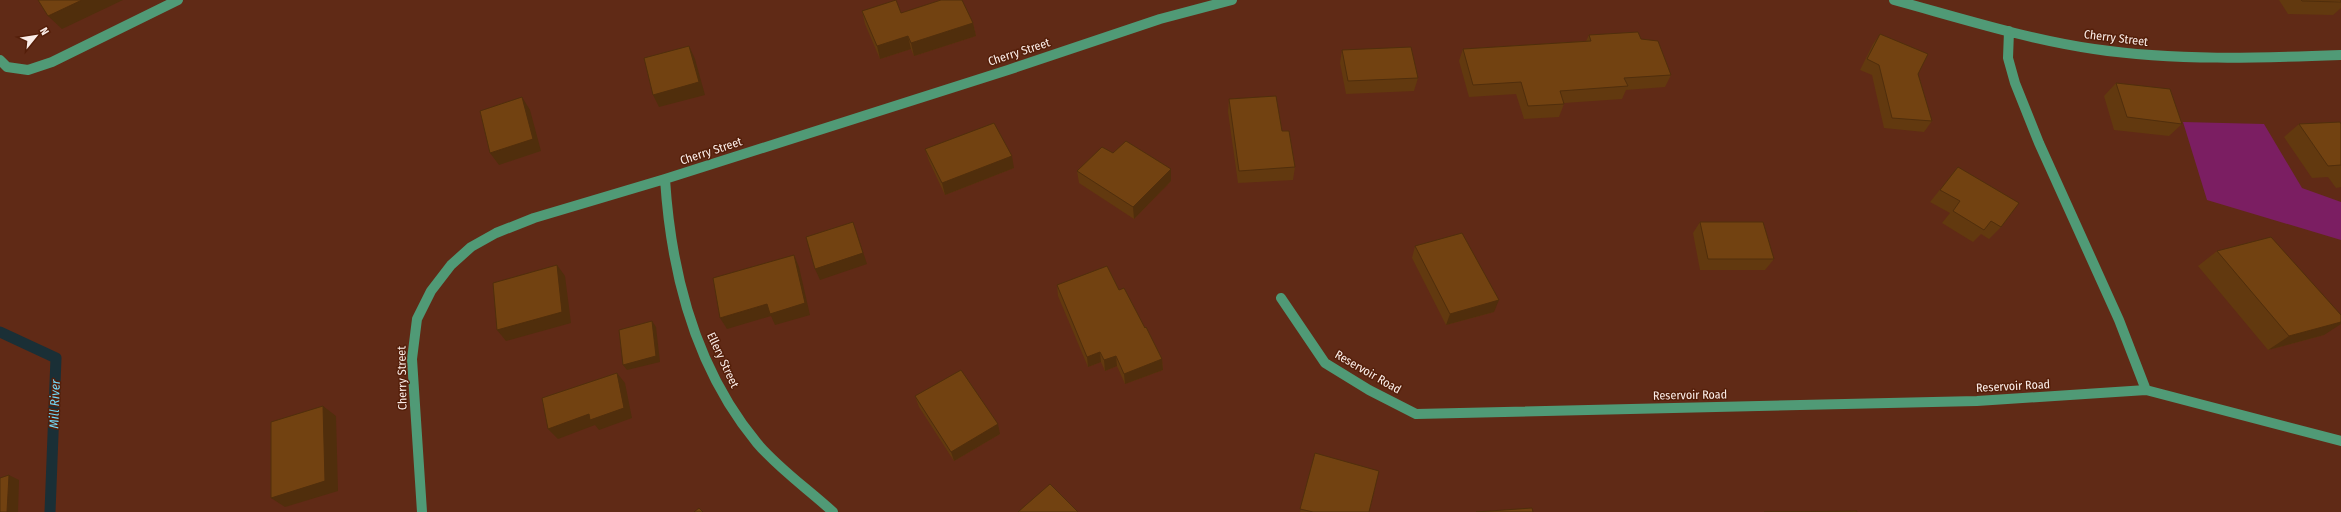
<svg xmlns="http://www.w3.org/2000/svg" width="2341" height="512" viewBox="0 0 2341 512" font-family="'Fira Sans Condensed',sans-serif">
<style>
.green{fill:#7b1e62}
.lines{fill:none;stroke-linecap:round;stroke-linejoin:round}
.stream{stroke:#1a2f36;stroke-width:11}
.minor{stroke:#509a76;stroke-width:10}
.wall{fill:#62390f}
.shaded-wall{fill:#502e0c}
.building{fill:#724211;stroke:#502e0c}
.labels{text-anchor:middle;stroke-width:3;stroke-linejoin:round;paint-order:stroke}
.street-label{font-size:12px;fill:#fbede8;stroke:#541f0a}
.water-label{font-size:13px;font-style:italic;fill:#72dbfc;stroke:#541f0a}
</style>
<rect width="100%" height="100%" fill="#602a16"/>
<path class="green" d="M 2183,122 L 2264,124 L 2302,188 L 2341,202 L 2341,240 L 2207,200 Z"/>
<g class="lines">
<path class="stream" d="M 0,332 L 56,358 L 50,512"/>
<path class="minor" d="M 1894,0 C 1960,18 2026,39 2094,49 C 2175,61 2259,58 2341,55
M 2009,31 L 2008,58 L 2015,83 L 2039,143 L 2119,320 L 2146,390
M 0,60 L 7,67 L 28,70 L 52,62 L 178,0
M 665,179 C 671,273 695,368 757,443 C 779,469 808,489 833,512
M 1281,298 L 1325,363 L 1369,390 L 1416,414 L 1977,401 L 2146,390 L 2341,441
M 422,512 L 412,359 L 417,319 L 431,291 L 451,265 L 471,247 L 496,233 L 534,218 L 665,179 L 1008,70 L 1160,19 L 1232,0"/>
</g>
<path class="wall" d="M 2279,0 L 2341,0 L 2341,8 L 2333,15 L 2288,14 Z
M 862,11 L 901,13 L 973,23 L 976,36 L 914,56 L 911,49 L 880,59 L 865,24 Z
M 1880,34 L 1918,74 L 1932,121 L 1924,132 L 1884,128 L 1872,75 L 1860,70 L 1873,44 Z
M 1589,35 L 1641,39 L 1671,75 L 1665,87 L 1626,90 L 1622,99 L 1564,103 L 1564,104 L 1559,117 L 1524,119 L 1516,94 L 1469,97 L 1459,61 L 1463,49 L 1586,41 Z
M 1342,50 L 1418,78 L 1414,91 L 1346,94 L 1340,63 Z
M 2116,83 L 2182,124 L 2169,136 L 2114,130 L 2104,96 Z
M 1229,99 L 1282,131 L 1295,167 L 1293,180 L 1238,183 L 1228,112 Z
M 2299,124 L 2341,124 L 2341,187 L 2336,188 L 2328,177 L 2312,178 L 2284,137 Z
M 925,149 L 1014,168 L 945,195 L 929,161 Z
M 1958,167 L 2001,227 L 1989,239 L 1981,234 L 1973,242 L 1942,223 L 1950,213 L 1930,202 Z
M 1077,171 L 1171,181 L 1134,219 L 1079,183 Z
M 1700,222 L 1774,259 L 1765,270 L 1700,270 L 1693,233 Z
M 1415,246 L 1494,312 L 1446,325 L 1412,258 Z
M 2217,251 L 2324,335 L 2268,350 L 2198,266 Z
M 1057,285 L 1119,290 L 1145,328 L 1162,359 L 1163,370 L 1125,384 L 1117,366 L 1105,371 L 1101,362 L 1088,367 L 1058,296 Z
M 915,396 L 1000,434 L 954,461 L 919,407 Z
M 1315,453 L 1369,512 L 1300,512 Z"/>
<path class="shaded-wall" d="M 82,0 L 123,0 L 62,29 L 48,16 Z
M 973,23 L 976,36 L 914,56 L 911,43 Z
M 908,36 L 911,49 L 880,59 L 877,46 Z
M 689,46 L 695,59 L 705,95 L 659,107 L 653,95 Z
M 522,97 L 530,110 L 541,151 L 499,165 L 490,153 Z
M 1012,156 L 1014,168 L 945,195 L 942,183 Z
M 1171,169 L 1171,181 L 1134,219 L 1133,207 Z
M 853,222 L 867,264 L 820,280 L 815,269 Z
M 794,255 L 799,267 L 810,315 L 775,325 L 771,316 L 727,329 L 720,318 L 767,304 Z
M 557,265 L 565,276 L 571,323 L 506,341 L 497,330 Z
M 1499,300 L 1494,312 L 1446,325 L 1450,314 Z
M 652,321 L 656,327 L 660,362 L 627,370 L 623,365 Z
M 2341,322 L 2341,324 L 2324,335 L 2268,350 L 2289,336 Z
M 1100,352 L 1101,362 L 1088,367 L 1087,357 Z
M 1116,356 L 1117,366 L 1105,371 L 1104,360 Z
M 1162,359 L 1163,370 L 1125,384 L 1124,374 Z
M 617,373 L 625,383 L 632,418 L 599,430 L 595,425 L 558,439 L 548,429 L 589,414 Z
M 323,406 L 336,416 L 338,491 L 285,507 L 271,498 Z
M 998,424 L 1000,434 L 954,461 L 951,452 Z
M 9,475 L 19,480 L 18,512 L 7,512 Z"/>
<path class="building" d="M 38,0 L 82,0 L 48,16 Z
M 896,0 L 901,13 L 941,0 L 962,0 L 973,23 L 911,43 L 908,36 L 877,46 L 862,11 Z
M 2301,0 L 2341,0 L 2341,2 L 2302,1 Z
M 1638,32 L 1641,39 L 1658,41 L 1671,75 L 1624,78 L 1628,86 L 1560,91 L 1564,104 L 1528,106 L 1521,82 L 1473,85 L 1463,49 L 1591,41 L 1589,35 Z
M 1880,34 L 1928,54 L 1918,74 L 1932,121 L 1892,118 L 1879,65 L 1867,59 Z
M 689,46 L 699,82 L 653,95 L 644,58 Z
M 1411,47 L 1418,78 L 1348,81 L 1342,50 Z
M 2116,83 L 2170,89 L 2182,124 L 2127,117 Z
M 1276,96 L 1282,131 L 1289,131 L 1295,167 L 1239,171 L 1229,99 Z
M 522,97 L 533,139 L 490,153 L 480,111 Z
M 2340,122 L 2341,124 L 2341,165 L 2328,166 L 2299,124 Z
M 994,123 L 1012,156 L 942,183 L 925,149 Z
M 1126,141 L 1171,169 L 1133,207 L 1077,171 L 1102,147 L 1113,153 Z
M 1958,167 L 2019,203 L 2001,227 L 1991,221 L 1984,230 L 1953,211 L 1960,201 L 1940,190 Z
M 853,222 L 863,253 L 815,269 L 806,237 Z
M 1700,222 L 1763,222 L 1774,259 L 1708,259 Z
M 1462,233 L 1499,300 L 1450,314 L 1415,246 Z
M 2271,237 L 2341,315 L 2341,322 L 2289,336 L 2217,251 Z
M 794,255 L 805,303 L 770,314 L 767,304 L 720,318 L 713,278 Z
M 557,265 L 562,312 L 497,330 L 493,283 Z
M 1107,266 L 1119,290 L 1124,288 L 1145,328 L 1146,327 L 1162,359 L 1124,374 L 1116,356 L 1104,360 L 1100,352 L 1087,357 L 1057,285 Z
M 652,321 L 656,356 L 623,365 L 619,330 Z
M 961,370 L 998,424 L 951,452 L 915,396 Z
M 617,373 L 624,408 L 590,420 L 589,414 L 548,429 L 542,398 Z
M 323,406 L 325,481 L 271,498 L 271,422 Z
M 1315,453 L 1379,471 L 1369,512 L 1313,512 L 1300,509 Z
M 9,475 L 7,512 L 0,512 L 0,478 Z
M 1050,484 L 1078,512 L 1018,512 Z
M 699,508 L 703,512 L 694,512 Z
M 1532,508 L 1533,512 L 1476,512 Z
M 1857,511 L 1857,512 L 1764,512 Z"/>
<g class="labels">
<g class="street-label">
<text transform="translate(2116 38) rotate(7)" y="4">Cherry Street</text>
<text transform="translate(1019 52) rotate(-18)" y="4">Cherry Street</text>
<text transform="translate(711 151) rotate(-18)" y="4">Cherry Street</text>
<text transform="translate(723 360) rotate(65)" y="4">Ellery Street</text>
<text transform="translate(1368 372) rotate(30)" y="4">Reservoir Road</text>
<text transform="translate(402 378) rotate(-91)" y="4">Cherry Street</text>
<text transform="translate(2013 386) rotate(-3)" y="4">Reservoir Road</text>
<text transform="translate(1690 395) rotate(-1)" y="4">Reservoir Road</text>
</g>
<g class="water-label">
<text transform="translate(54 404) rotate(-88)" y="5">Mill River</text>
</g>
</g>
<g transform="translate(36 36) rotate(60)" stroke="#541f0a" stroke-width="3" paint-order="stroke">
<path d="M0-3L7 15L0 10L-7 15Z" fill="#fbede8"/>
<text y="-6" font-size="11" font-weight="bold" text-anchor="middle" fill="#fbede8">N</text>
</g>
</svg>
